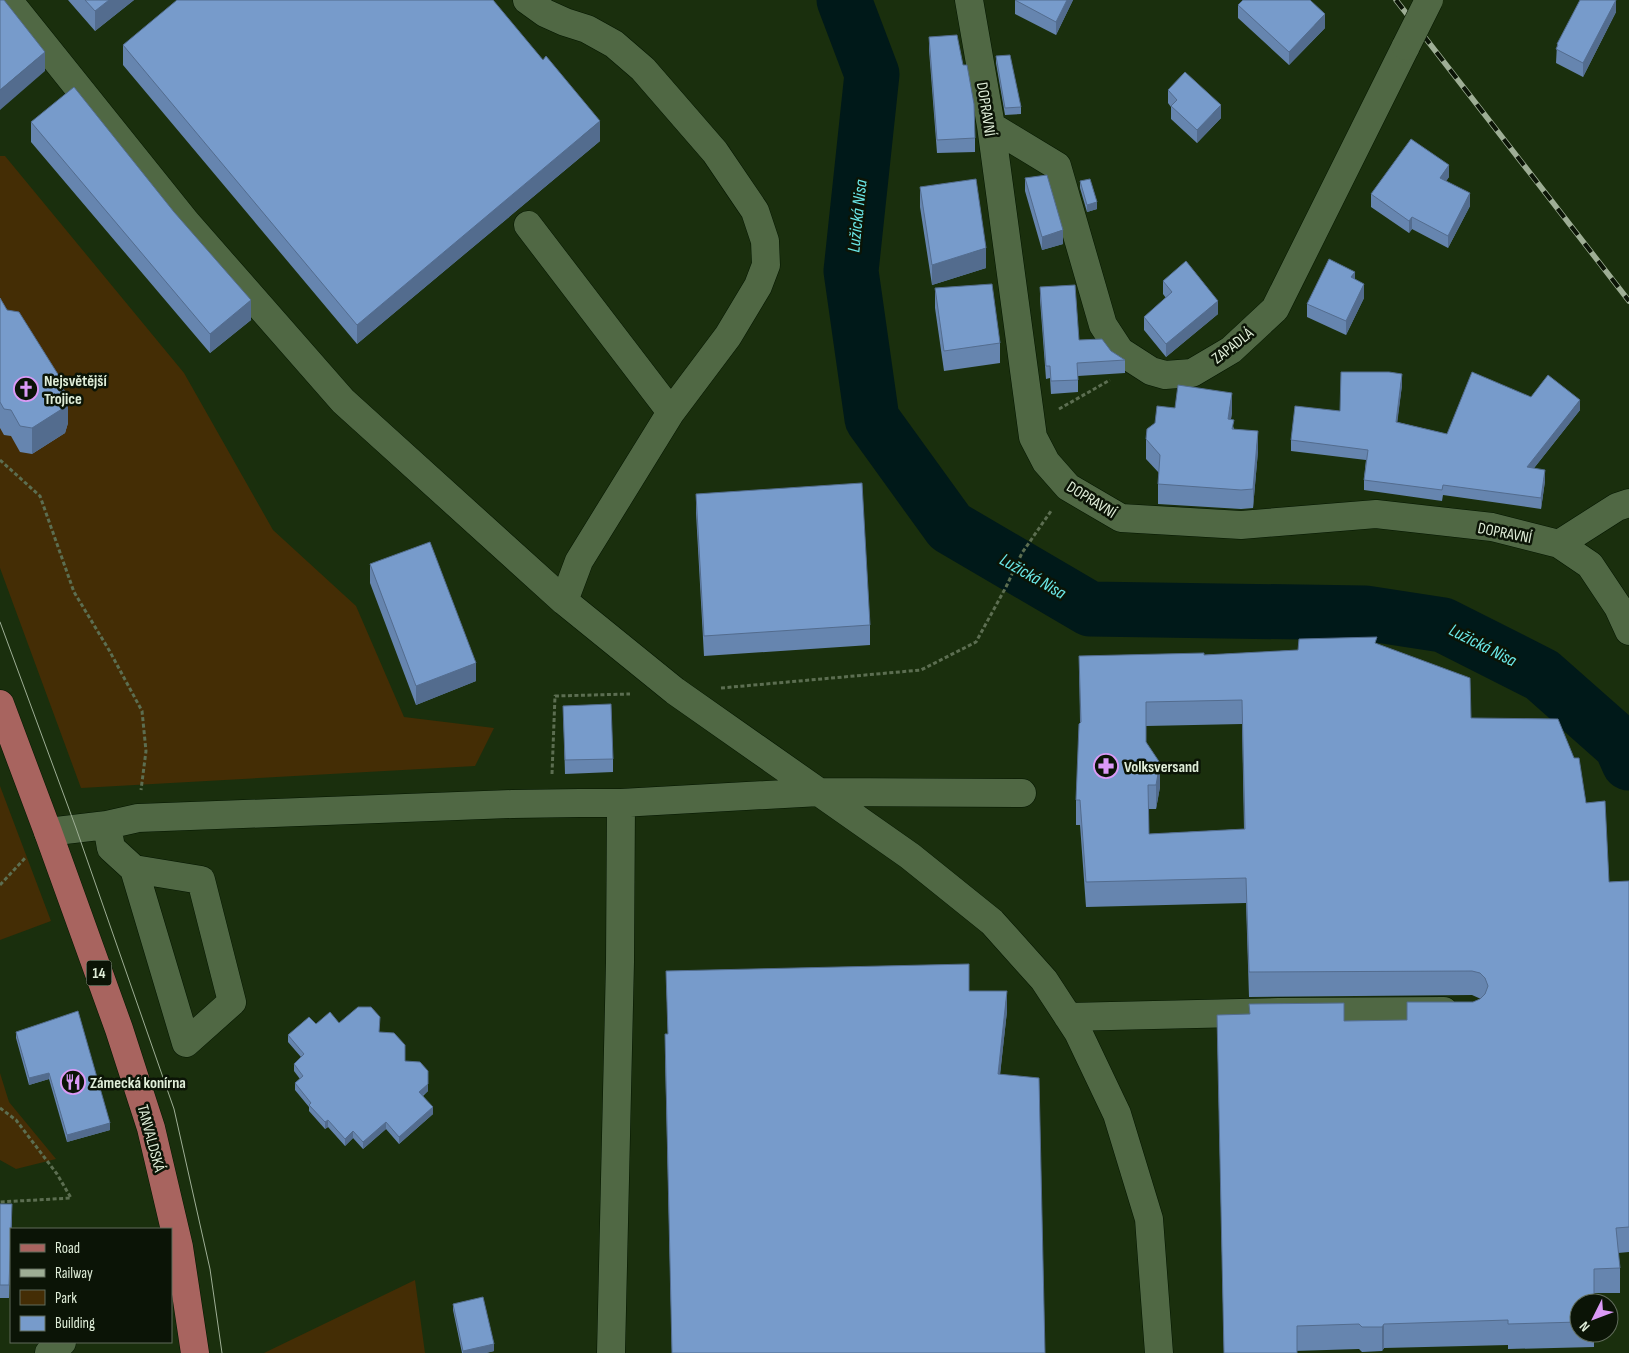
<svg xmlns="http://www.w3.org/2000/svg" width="1629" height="1353" viewBox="0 0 1629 1353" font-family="'Sofia Sans Condensed',sans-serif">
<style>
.park{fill:#442d05}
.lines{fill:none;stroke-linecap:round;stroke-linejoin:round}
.river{stroke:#001919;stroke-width:55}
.minor-casing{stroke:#041600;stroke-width:29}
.major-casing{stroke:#041600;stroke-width:29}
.path{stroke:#5c6e51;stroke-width:3;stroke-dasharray:4 2.5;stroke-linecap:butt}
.minor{stroke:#506844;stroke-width:28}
.major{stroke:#a8645f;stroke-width:28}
.tram{stroke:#9eae95;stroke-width:1}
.rail-casing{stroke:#9eae95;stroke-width:5.5}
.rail{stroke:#0b1406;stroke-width:4;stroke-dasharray:11;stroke-linecap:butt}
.minor-bridge-casing{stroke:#041600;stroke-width:29;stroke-linecap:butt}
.minor-bridge{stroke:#506844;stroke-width:28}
.wall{fill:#6685af;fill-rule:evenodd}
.shaded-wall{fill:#536c8e}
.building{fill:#779bcb;stroke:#536c8e;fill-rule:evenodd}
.labels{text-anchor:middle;stroke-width:5;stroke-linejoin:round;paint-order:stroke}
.shield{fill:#0b1406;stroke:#9fac99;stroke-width:1}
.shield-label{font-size:15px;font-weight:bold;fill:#dfedd8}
.street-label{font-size:16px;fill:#dfedd8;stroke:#0b1406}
.poi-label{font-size:16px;font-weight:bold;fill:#dfedd8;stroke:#0b1406;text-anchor:start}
.water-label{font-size:18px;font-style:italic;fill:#6be8e8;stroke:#0b1406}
</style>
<rect width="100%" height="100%" fill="#1a2f0d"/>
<path class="park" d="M 0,156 L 5,156 L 184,373 L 273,530 L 356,606 L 404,717 L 494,728 L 475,766 L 81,788 L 0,568 Z
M 0,786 L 51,921 L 0,940 Z
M 0,1073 L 9,1102 L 56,1159 L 16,1169 L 0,1160 Z
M 415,1280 L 425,1353 L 264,1353 Z"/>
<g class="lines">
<path class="river" d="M 844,0 L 872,74 L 851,271 L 872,419 L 950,527 L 1090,609 L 1365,613 L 1443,625 L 1542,675 L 1621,745 L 1629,763"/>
<defs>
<path id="minor" d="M 8,0 L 186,222 L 343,401 L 564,601
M 527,0 L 545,13 L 565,22 L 587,29 L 614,44 L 643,69 L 715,152 L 755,211 L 765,241 L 766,265 L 758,286 L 728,336 L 671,412
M 969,0 L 991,126 L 1033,437 L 1046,462 L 1068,487 L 1121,518 L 1241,525 L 1376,514 L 1492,527 L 1559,544 L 1590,565 L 1618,607 L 1629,631
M 991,126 L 1057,166 L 1103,325 L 1120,351 L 1151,371 L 1165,375 L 1192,373 L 1231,350 L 1275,309 L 1406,46
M 528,225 L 671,412 L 579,561 L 564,601 L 675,691 L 910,856 L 992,922 L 1044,980 L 1078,1032 L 1117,1114 L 1149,1219 L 1159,1353
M 1559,544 L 1617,507 L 1629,503
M 107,825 L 111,848 L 134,869 L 186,1043 L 232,1002 L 201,880 L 134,869
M 48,832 L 107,825 L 138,818 L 512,804 L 580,803 L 621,803 L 820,792 L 1022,793
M 1068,1017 L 1278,1012 L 1444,1011
M 49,1353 L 62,1342
M 611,1353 L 620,962 L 621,803"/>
<path id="major" d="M 0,704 L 48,832 L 119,1029 L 151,1128 L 179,1247 L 195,1353"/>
</defs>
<use href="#minor" class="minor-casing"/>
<use href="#major" class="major-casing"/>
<path class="path" d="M 1059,409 L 1110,380
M 0,460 L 40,496 L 74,592 L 109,650 L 142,711 L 146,751 L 141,790
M 721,688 L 921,670 L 976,642 L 1006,587 L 1022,553 L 1051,511
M 552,774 L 555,696 L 630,694
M 0,885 L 26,857
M 0,1108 L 16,1120 L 57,1174 L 71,1198 L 0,1202"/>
<use href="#minor" class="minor"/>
<use href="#major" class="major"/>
<path class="tram" d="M 0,622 L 76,828 L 174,1109 L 210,1269 L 222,1353"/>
<defs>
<path id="rail" d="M 1396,0 L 1629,301"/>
</defs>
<use href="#rail" class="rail-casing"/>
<use href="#rail" class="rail"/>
<defs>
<path id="minor-bridge" d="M 1406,46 L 1429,0"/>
</defs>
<use href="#minor-bridge" class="minor-bridge-casing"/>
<use href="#minor-bridge" class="minor-bridge"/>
</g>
<path class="wall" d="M 68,0 L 134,0 L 95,31 Z
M 1015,0 L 1073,0 L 1056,35 L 1015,14 Z
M 1616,0 L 1616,12 L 1583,77 L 1556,63 L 1557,44 Z
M 1238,5 L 1325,28 L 1289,65 L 1238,18 Z
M 929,37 L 963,65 L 975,138 L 975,152 L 937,153 L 929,50 Z
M 123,45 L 600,141 L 357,344 L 123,65 Z
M 996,56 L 1021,107 L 1021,114 L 1005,115 L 996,63 Z
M 1168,90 L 1221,118 L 1197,143 L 1171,119 L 1171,107 L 1168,103 Z
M 31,122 L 174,212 L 251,320 L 210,353 L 31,142 Z
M 1449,177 L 1446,181 L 1470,206 L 1448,248 L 1412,229 L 1409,233 L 1371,207 L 1371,194 Z
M 1025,178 L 1063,244 L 1042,250 L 1025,191 Z
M 1080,181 L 1097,209 L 1087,212 L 1080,188 Z
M 920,187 L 986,268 L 932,285 L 920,207 Z
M 1163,281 L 1218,314 L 1166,357 L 1144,330 L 1144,317 L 1166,298 L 1163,294 Z
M 1040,287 L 1079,340 L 1111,351 L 1125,360 L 1125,373 L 1078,376 L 1078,392 L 1051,394 L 1050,378 L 1046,379 L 1040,300 Z
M 935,288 L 1000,343 L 1000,363 L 944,371 L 935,308 Z
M 0,298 L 7,310 L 59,382 L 68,423 L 65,433 L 32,454 L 20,452 L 11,436 L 4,435 L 0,428 Z
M 1364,298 L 1346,335 L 1307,317 L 1307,304 Z
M 1402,385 L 1397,422 L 1447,434 L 1531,397 L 1580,410 L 1534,468 L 1545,481 L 1541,509 L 1443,495 L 1442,501 L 1364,490 L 1364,480 L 1366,460 L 1291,451 L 1291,440 L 1340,411 Z
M 1232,412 L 1231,419 L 1234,429 L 1258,451 L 1253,508 L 1241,509 L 1158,504 L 1158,484 L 1159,473 L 1146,459 L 1146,439 Z
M 696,494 L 870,625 L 870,645 L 704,656 L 696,513 Z
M 370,564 L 476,681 L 416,705 L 370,583 Z
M 1377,644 L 1471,718 L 1586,803 L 1609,882 L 1629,881 L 1629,1252 L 1618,1253 L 1620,1268 L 1620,1293 L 1594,1293 L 1579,1303 L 1579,1333 L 1594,1333 L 1594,1347 L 1508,1349 L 1508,1345 L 1384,1348 L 1382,1351 L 1362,1352 L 1359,1349 L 1224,1353 L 1217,1015 L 1344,1021 L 1407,1020 L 1407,1002 L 1473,1002 L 1481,999 L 1472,995 L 1249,997 L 1246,903 L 1086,907 L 1080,825 L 1076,825 L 1076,800 L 1080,722 L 1079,656 L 1204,655 L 1298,650 ZM 1242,724 L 1244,829 L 1149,834 L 1149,809 L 1156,809 L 1160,787 L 1146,742 L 1146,726 Z
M 563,706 L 613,759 L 613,772 L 565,774 Z
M 666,971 L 969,991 L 1007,1011 L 1000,1074 L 1045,1353 L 672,1353 L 665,1054 L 665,1034 L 668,1034 Z
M 339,1023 L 379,1032 L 405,1061 L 428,1091 L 423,1096 L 433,1114 L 399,1144 L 386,1129 L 363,1149 L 353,1138 L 345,1146 L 328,1127 L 325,1129 L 309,1111 L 309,1107 L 295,1090 L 295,1083 L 300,1079 L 294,1071 L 294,1064 L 301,1057 L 288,1042 L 288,1035 L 316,1024 Z
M 16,1032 L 110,1130 L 67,1142 L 49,1079 L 29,1085 L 16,1038 Z
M 0,1204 L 12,1217 L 9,1298 L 0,1298 Z
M 453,1304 L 494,1351 L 486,1353 L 462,1353 L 453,1310 Z"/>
<path class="shaded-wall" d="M 109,0 L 134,0 L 95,31 L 95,11 Z
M 1067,0 L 1073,0 L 1056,35 L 1056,22 Z
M 1616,0 L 1616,12 L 1583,77 L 1583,63 Z
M 1325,14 L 1325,28 L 1289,65 L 1289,52 Z
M 45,52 L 45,71 L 0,110 L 0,90 Z
M 1221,105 L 1221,118 L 1197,143 L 1197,130 Z
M 600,121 L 600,141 L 357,344 L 357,325 Z
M 1449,165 L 1449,177 L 1440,190 L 1440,178 Z
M 1470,193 L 1470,206 L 1448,248 L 1448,236 Z
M 1097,202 L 1097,209 L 1087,212 L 1087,205 Z
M 1412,217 L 1412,229 L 1409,233 L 1409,221 Z
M 1063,230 L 1063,244 L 1042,250 L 1042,237 Z
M 986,248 L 986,268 L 932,285 L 932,265 Z
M 1355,272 L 1355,285 L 1351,277 Z
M 1364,284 L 1364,298 L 1346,335 L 1346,321 Z
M 251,300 L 251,320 L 210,353 L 210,334 Z
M 1218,301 L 1218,314 L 1166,357 L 1166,344 Z
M 1402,374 L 1402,385 L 1396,433 L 1396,422 Z
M 1232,393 L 1232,412 L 1228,439 L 1228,419 Z
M 68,397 L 68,423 L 65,433 L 32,454 L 32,428 Z
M 1580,400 L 1580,410 L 1527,477 L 1527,467 Z
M 1258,431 L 1258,451 L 1253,508 L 1253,489 Z
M 1545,470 L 1545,481 L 1541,509 L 1541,498 Z
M 476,663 L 476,681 L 416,705 L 416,686 Z
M 1160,763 L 1160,787 L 1156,809 L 1156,785 Z
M 1007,991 L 1007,1011 L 998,1094 L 998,1074 Z
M 49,1073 L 49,1079 L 29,1085 L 29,1078 Z
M 428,1078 L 428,1091 L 419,1098 L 419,1092 Z
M 433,1107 L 433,1114 L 399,1144 L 399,1137 Z
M 328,1120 L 328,1127 L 325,1129 L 325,1122 Z
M 386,1122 L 386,1129 L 363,1149 L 363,1142 Z
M 110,1123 L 110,1130 L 67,1142 L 67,1135 Z
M 353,1131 L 353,1138 L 345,1146 L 345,1139 Z
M 1384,1324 L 1384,1348 L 1382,1351 L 1382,1327 Z
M 494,1344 L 494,1351 L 486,1353 L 463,1353 L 463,1351 Z"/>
<path class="building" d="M 0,0 L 4,0 L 45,52 L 0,90 Z
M 85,0 L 109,0 L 95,11 Z
M 177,0 L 493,0 L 543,60 L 546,56 L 600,121 L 357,325 L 123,45 Z
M 1015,0 L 1067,0 L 1056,22 Z
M 1243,0 L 1310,0 L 1325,14 L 1289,52 L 1238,5 Z
M 1580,0 L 1616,0 L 1583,63 L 1556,49 L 1558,45 L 1557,44 Z
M 957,35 L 963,65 L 967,65 L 974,104 L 975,138 L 937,140 L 929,37 Z
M 1010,55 L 1021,107 L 1005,108 L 996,56 Z
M 1185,72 L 1221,105 L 1197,130 L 1171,106 L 1177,100 L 1168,90 Z
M 74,87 L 174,212 L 251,300 L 210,334 L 31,122 Z
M 1411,139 L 1449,165 L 1440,178 L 1470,193 L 1448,236 L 1412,217 L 1409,221 L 1371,194 Z
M 1047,175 L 1063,230 L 1042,237 L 1025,178 Z
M 976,179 L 986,248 L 932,265 L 920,187 Z
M 1090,179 L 1097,202 L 1087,205 L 1080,181 Z
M 1329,259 L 1355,272 L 1351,277 L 1364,284 L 1346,321 L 1307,304 Z
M 1186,261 L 1218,301 L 1166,344 L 1144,317 L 1172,292 L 1163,281 Z
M 992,284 L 1000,343 L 944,351 L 935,288 Z
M 1075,285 L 1079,340 L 1102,339 L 1111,351 L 1125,360 L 1077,363 L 1078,380 L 1051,381 L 1050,366 L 1046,366 L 1040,287 Z
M 0,298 L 7,310 L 19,312 L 59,376 L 58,380 L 68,397 L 65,407 L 32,428 L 20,426 L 11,410 L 4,409 L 0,402 Z
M 1341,372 L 1389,372 L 1402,374 L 1396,422 L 1447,434 L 1472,372 L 1531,397 L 1548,375 L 1580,400 L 1527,467 L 1545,470 L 1541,498 L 1443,485 L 1442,490 L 1364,480 L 1368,450 L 1291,440 L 1295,406 L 1340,411 Z
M 1178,385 L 1232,393 L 1228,419 L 1234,420 L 1232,429 L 1258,431 L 1253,489 L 1241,490 L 1158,484 L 1160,455 L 1146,439 L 1147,429 L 1155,423 L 1157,406 L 1175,408 Z
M 862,483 L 870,625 L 704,636 L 696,494 Z
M 430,542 L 476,663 L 416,686 L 370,564 Z
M 1377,637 L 1375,643 L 1470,678 L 1471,718 L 1558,719 L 1574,758 L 1579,758 L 1586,803 L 1605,801 L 1609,882 L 1629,881 L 1629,1227 L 1616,1228 L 1620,1268 L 1594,1269 L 1594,1303 L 1579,1303 L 1579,1322 L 1508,1324 L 1508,1320 L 1384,1324 L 1382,1327 L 1362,1327 L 1359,1324 L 1297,1326 L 1297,1353 L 1224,1353 L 1217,1015 L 1250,1014 L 1249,1004 L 1344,1003 L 1344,1021 L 1407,1020 L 1407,1002 L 1473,1002 L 1480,999 L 1485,994 L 1488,986 L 1485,978 L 1480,973 L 1472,971 L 1249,972 L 1246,878 L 1086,882 L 1080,800 L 1076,800 L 1079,724 L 1081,722 L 1079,656 L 1204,653 L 1204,655 L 1298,650 L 1299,639 ZM 1242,700 L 1245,829 L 1149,834 L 1148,785 L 1156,785 L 1160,763 L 1146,742 L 1146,702 Z
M 611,704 L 613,759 L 565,760 L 563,706 Z
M 969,964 L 969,991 L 1007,991 L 998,1074 L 1039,1078 L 1045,1353 L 672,1353 L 665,1034 L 668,1034 L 666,971 Z
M 358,1007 L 371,1007 L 380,1017 L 379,1032 L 394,1033 L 405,1045 L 405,1061 L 420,1062 L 428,1071 L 428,1084 L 419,1092 L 433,1107 L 399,1137 L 386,1122 L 363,1142 L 353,1131 L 345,1139 L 328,1120 L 325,1122 L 309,1105 L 311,1103 L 295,1083 L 303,1076 L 294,1064 L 304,1054 L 288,1035 L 309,1017 L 316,1024 L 330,1012 L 339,1023 Z
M 78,1011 L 110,1123 L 67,1135 L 49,1073 L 29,1078 L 16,1032 Z
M 0,1204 L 12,1204 L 9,1285 L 0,1285 Z
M 483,1297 L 494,1344 L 463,1351 L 453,1304 Z"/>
<defs>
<symbol id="church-ring" viewBox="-11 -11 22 22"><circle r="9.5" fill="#0b1406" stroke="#db9af6" stroke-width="1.5"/><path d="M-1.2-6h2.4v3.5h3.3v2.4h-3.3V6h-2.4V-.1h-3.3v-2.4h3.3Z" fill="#db9af6"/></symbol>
<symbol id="pharmacy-ring" viewBox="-11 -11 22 22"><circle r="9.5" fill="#0b1406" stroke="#db9af6" stroke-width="1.5"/><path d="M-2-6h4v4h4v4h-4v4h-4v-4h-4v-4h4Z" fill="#db9af6"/></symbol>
<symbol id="restaurant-ring" viewBox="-11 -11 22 22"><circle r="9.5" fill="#0b1406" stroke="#db9af6" stroke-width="1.5"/><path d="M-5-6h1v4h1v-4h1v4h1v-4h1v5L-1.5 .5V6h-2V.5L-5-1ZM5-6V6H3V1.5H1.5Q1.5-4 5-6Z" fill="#db9af6"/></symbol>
</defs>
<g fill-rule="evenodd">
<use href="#church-ring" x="12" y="375" width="28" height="28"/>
<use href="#pharmacy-ring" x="1092" y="752" width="28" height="28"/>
<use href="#restaurant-ring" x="59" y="1068" width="28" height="28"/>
</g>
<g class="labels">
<rect class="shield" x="86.5" y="960.5" width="25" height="25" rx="4"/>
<g class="shield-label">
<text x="99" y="978">14</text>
</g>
<g class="street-label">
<text transform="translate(987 109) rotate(81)" y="6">DOPRAVNÍ</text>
<text transform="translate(1232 345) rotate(-38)" y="6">ZAPADLÁ</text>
<text transform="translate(1092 499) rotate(32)" y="6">DOPRAVNÍ</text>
<text transform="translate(1505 532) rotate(11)" y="6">DOPRAVNÍ</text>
<text transform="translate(152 1138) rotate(75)" y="6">TANVALDSKÁ</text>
</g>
<g class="poi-label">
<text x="44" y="386">Nejsvětější<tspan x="44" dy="18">Trojice</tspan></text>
<text x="1124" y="772">Volksversand</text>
<text x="90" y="1088">Zámecká konírna</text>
</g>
<g class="water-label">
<text transform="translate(857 216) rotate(-84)" y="6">Lužická Nisa</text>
<text transform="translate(1033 576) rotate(30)" y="6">Lužická Nisa</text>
<text transform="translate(1483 645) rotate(27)" y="6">Lužická Nisa</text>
</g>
</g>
<rect x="10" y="1228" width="162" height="115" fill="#0b1406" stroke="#606b5a"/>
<rect x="20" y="1244" width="25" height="8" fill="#a8645f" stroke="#606b5a"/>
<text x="55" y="1253" font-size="15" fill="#dfedd8">Road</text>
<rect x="20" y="1269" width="25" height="8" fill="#9eae95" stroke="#606b5a"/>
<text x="55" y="1278" font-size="15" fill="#dfedd8">Railway</text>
<rect x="20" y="1290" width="25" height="15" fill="#442d05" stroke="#606b5a"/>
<text x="55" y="1303" font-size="15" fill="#dfedd8">Park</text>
<rect x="20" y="1316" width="25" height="15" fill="#779bcb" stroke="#606b5a"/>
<text x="55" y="1328" font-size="15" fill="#dfedd8">Building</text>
<g transform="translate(1594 1318) rotate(228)"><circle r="24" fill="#0b1406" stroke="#606b5a"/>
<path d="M0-4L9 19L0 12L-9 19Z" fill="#db9af6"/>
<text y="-8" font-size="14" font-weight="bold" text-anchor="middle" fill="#dfedd8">N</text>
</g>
</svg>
